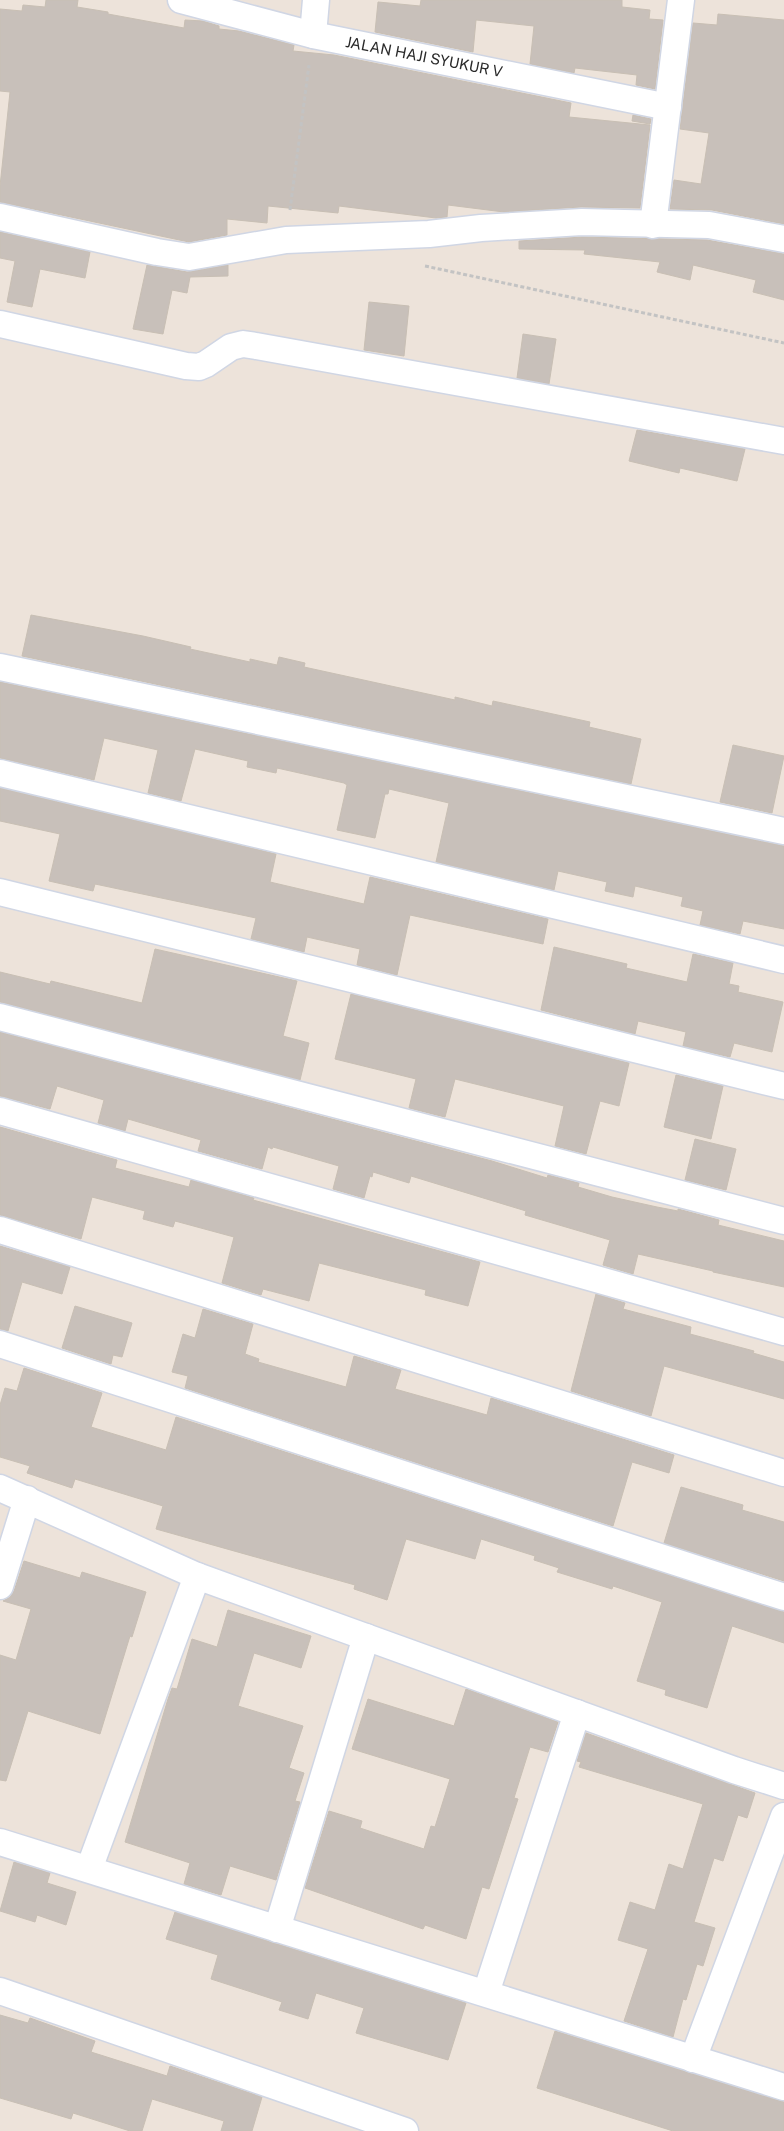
<svg xmlns="http://www.w3.org/2000/svg" width="784" height="2131" viewBox="0 0 784 2131" font-family="'Public Sans',sans-serif">
	<style>
		.building { fill: #c8c0ba; stroke: #c8bfb4 }
		.lines { fill: none; stroke-linecap: round; stroke-linejoin: round }
		.minor-casing { stroke: #d0d6e4; stroke-width: 29 }
		.path { stroke: #c3c3c3; stroke-width: 3; stroke-dasharray: 4 2.5; stroke-linecap: butt }
		.minor { stroke: #fff; stroke-width: 26 }
		.labels { text-anchor: middle; stroke-width: 4.5; stroke-linejoin: round; paint-order: stroke }
		.street-label { font-size: 15px; fill: #2a2a2a; stroke: #fff }
	</style>
	<rect width="100%" height="100%" fill="#ede3da"/>
	<g class="building">
		<path d="M46,0H78L77,7L108,12V14L184,28L185,20L203,21L219,26V29L239,31L294,45L293,51L334,55L571,103L569,117L650,125L640,208L581,207L504,212L448,205L447,217L436,218L339,206L338,213L268,206L267,223L227,219V235L189,242L0,202V186L10,92L0,91V9L22,11L23,5L45,7Z"/>
		<path d="M421,0H622V7L650,10L649,19L663,20L655,89L636,85L637,75L575,68L574,73L530,64L534,26L476,20L473,52L375,32L378,2L420,6Z"/>
		<path d="M718,14L784,20V224L712,210L670,209L674,180L701,184L709,133L680,129L693,23L717,25Z"/>
		<path d="M633,115L651,119L650,124L632,121Z"/>
		<path d="M0,232L90,252L85,278L40,269L32,307L7,302L15,261L0,258Z"/>
		<path d="M582,237L707,240L784,254V300L753,292L756,280L693,265L690,280L657,272L660,262L584,254L585,250L519,249V241Z"/>
		<path d="M147,265L187,272L228,265V276L190,277L187,293L172,290L163,334L133,329Z"/>
		<path d="M369,302L409,306L404,356L364,350Z"/>
		<path d="M523,334L556,339L549,384L517,378Z"/>
		<path d="M637,430L745,449L737,481L680,468L679,473L629,461Z"/>
		<path d="M31,615L143,636L191,647L190,649L250,662V659L277,665L279,657L305,663L304,667L455,700V697L492,706L493,701L590,722L589,727L641,739L631,784L22,656Z"/>
		<path d="M0,682L784,846V929L743,921L740,934L700,925L703,911L681,906L683,897L635,886L633,897L605,891L607,882L558,871L554,890L436,862L449,803L389,789L388,794H385L375,838L337,830L347,785L344,783L277,768L276,773L247,767L248,761L195,749L181,801L148,793L158,750L104,738L94,780L0,758Z"/>
		<path d="M733,745L784,756L772,813L720,802Z"/>
		<path d="M0,788L276,854L270,882L364,904L370,877L548,919L543,944L410,915L397,975L357,965L360,949L307,937L304,952L251,939L256,918L95,884L93,891L49,881L60,834L0,821Z"/>
		<path d="M554,947L627,964L626,968L687,982L693,954L733,963L729,984L739,986L738,992L783,1002L772,1052L734,1043L730,1057L683,1046L686,1032L638,1021L635,1034L541,1010Z"/>
		<path d="M155,949L297,981L283,1036L309,1043L300,1080L0,1002V972L50,984L51,981L142,1003Z"/>
		<path d="M351,994L629,1063L619,1106L600,1101L586,1154L555,1146L564,1106L455,1079L445,1117L409,1108L416,1079L335,1059Z"/>
		<path d="M0,1032L492,1161L547,1178L548,1175L579,1183L578,1187L612,1197L657,1207L678,1211V1209L719,1220L718,1225L784,1241V1287L713,1272V1271L638,1254L633,1274L603,1265L610,1240L525,1215L526,1211L411,1176L409,1183L373,1172L372,1177L370,1176L364,1198L333,1189L339,1166L273,1147L272,1149L268,1147L262,1169L198,1151L201,1140L128,1119L125,1131L98,1123L104,1100L57,1086L50,1109L0,1096Z"/>
		<path d="M676,1075L723,1086L711,1139L664,1127Z"/>
		<path d="M0,1127L117,1160L115,1168L189,1187L191,1180L254,1198L253,1200L480,1262L468,1306L425,1295L426,1290L319,1263L309,1301L263,1289L261,1295L222,1283L234,1237L175,1221L173,1227L143,1219L145,1211L92,1197L81,1239L0,1215Z"/>
		<path d="M695,1139L736,1149L726,1190L685,1180Z"/>
		<path d="M0,1246L70,1267L62,1294L22,1282L8,1331L0,1329Z"/>
		<path d="M596,1294L625,1303L623,1309L691,1327L690,1334L754,1351L753,1353L784,1362V1399L664,1366L651,1416L571,1391Z"/>
		<path d="M75,1306L132,1323L122,1357L113,1355L111,1364L62,1348Z"/>
		<path d="M203,1309L253,1324L245,1354L259,1359L258,1362L346,1387L354,1356L401,1370L395,1389L487,1415L491,1398L674,1455L669,1473L632,1462L613,1526L185,1388L188,1376L172,1372L183,1334L195,1338Z"/>
		<path d="M24,1368L102,1393L91,1427L166,1450L176,1417L784,1612V1643L732,1626L707,1708L665,1695L666,1690L637,1681L662,1602L613,1586L612,1589L557,1572L559,1568L534,1560L535,1556L481,1539L475,1559L406,1539L387,1600L354,1589L355,1585L156,1529L163,1506L75,1479L72,1488L27,1473L30,1466L0,1457V1405L5,1388L17,1391Z"/>
		<path d="M681,1487L743,1505L742,1510L784,1522V1581L664,1543Z"/>
		<path d="M24,1561L80,1578L82,1572L146,1592L132,1637L130,1636L100,1734L28,1711L6,1781L0,1780V1655L16,1660L31,1609L3,1601L10,1597L14,1591Z"/>
		<path d="M228,1610L311,1636L301,1668L254,1653L238,1706L303,1726L289,1768L304,1773L295,1801L300,1802L276,1880L230,1866L221,1895L184,1884L190,1863L125,1842L168,1699L172,1688L177,1689L192,1639L217,1647Z"/>
		<path d="M466,1689L558,1722L548,1752L530,1747L514,1798L518,1799L489,1889L482,1887L466,1939L425,1925L423,1929L305,1888L329,1811L362,1821L360,1828L424,1849L431,1826L435,1827L450,1779L352,1749L368,1699L454,1726Z"/>
		<path d="M586,1733L755,1793L747,1818L738,1815L723,1861L714,1858L694,1922L715,1928L703,1966L697,1964L686,2000L683,1999L673,2037L624,2021L648,1949L618,1940L630,1902L655,1910L669,1864L683,1869L703,1804L579,1767L581,1762L577,1761Z"/>
		<path d="M14,1862L50,1873L47,1883L76,1892L66,1925L37,1915L35,1922L0,1911Z"/>
		<path d="M175,1912L466,2003L448,2060L356,2033L364,2008L316,1993L308,2019L279,2010L282,2002L211,1979L218,1955L166,1939Z"/>
		<path d="M0,2015L28,2023L30,2018L95,2041L91,2052L167,2076L170,2066L262,2097L252,2131H221L224,2121L152,2099L142,2131H130L73,2113L71,2119L0,2098Z"/>
		<path d="M555,2031L784,2102V2131H673L537,2088Z"/>
	</g>
	<g class="lines">
		<defs>
			<g id="minor">
				<path d="M181,0L313,35L668,107"/>
				<path d="M313,35L316,0"/>
				<path d="M0,217L157,252L189,257L286,240L429,234L481,228L582,222L709,225L784,239"/>
				<path d="M653,225L681,0"/>
				<path d="M0,324L186,366L199,367L206,364L231,347L243,344L256,346L784,441"/>
				<path d="M0,667L784,831"/>
				<path d="M0,773L784,960"/>
				<path d="M0,892L784,1086"/>
				<path d="M0,1017L784,1221"/>
				<path d="M0,1111L784,1332"/>
				<path d="M0,1230L784,1473"/>
				<path d="M0,1344L784,1597"/>
				<path d="M0,1488L197,1576L734,1770L784,1786"/>
				<path d="M0,1586L27,1499"/>
				<path d="M0,1842L784,2087"/>
				<path d="M89,1869L197,1576"/>
				<path d="M277,1929L366,1637"/>
				<path d="M0,1991L405,2131"/>
				<path d="M486,1993L577,1713"/>
				<path d="M693,2059L784,1816"/>
			</g>
		</defs>
		<use href="#minor" class="minor-casing"/>
		<g class="path">
			<path d="M290,210L309,65"/>
			<path d="M425,266L784,343"/>
		</g>
		<use href="#minor" class="minor"/>
	</g>
	<g class="labels">
		<g class="street-label">
			<text transform="translate(424 57) rotate(11)" y="5">JALAN HAJI SYUKUR V</text>
		</g>
	</g>
</svg>
